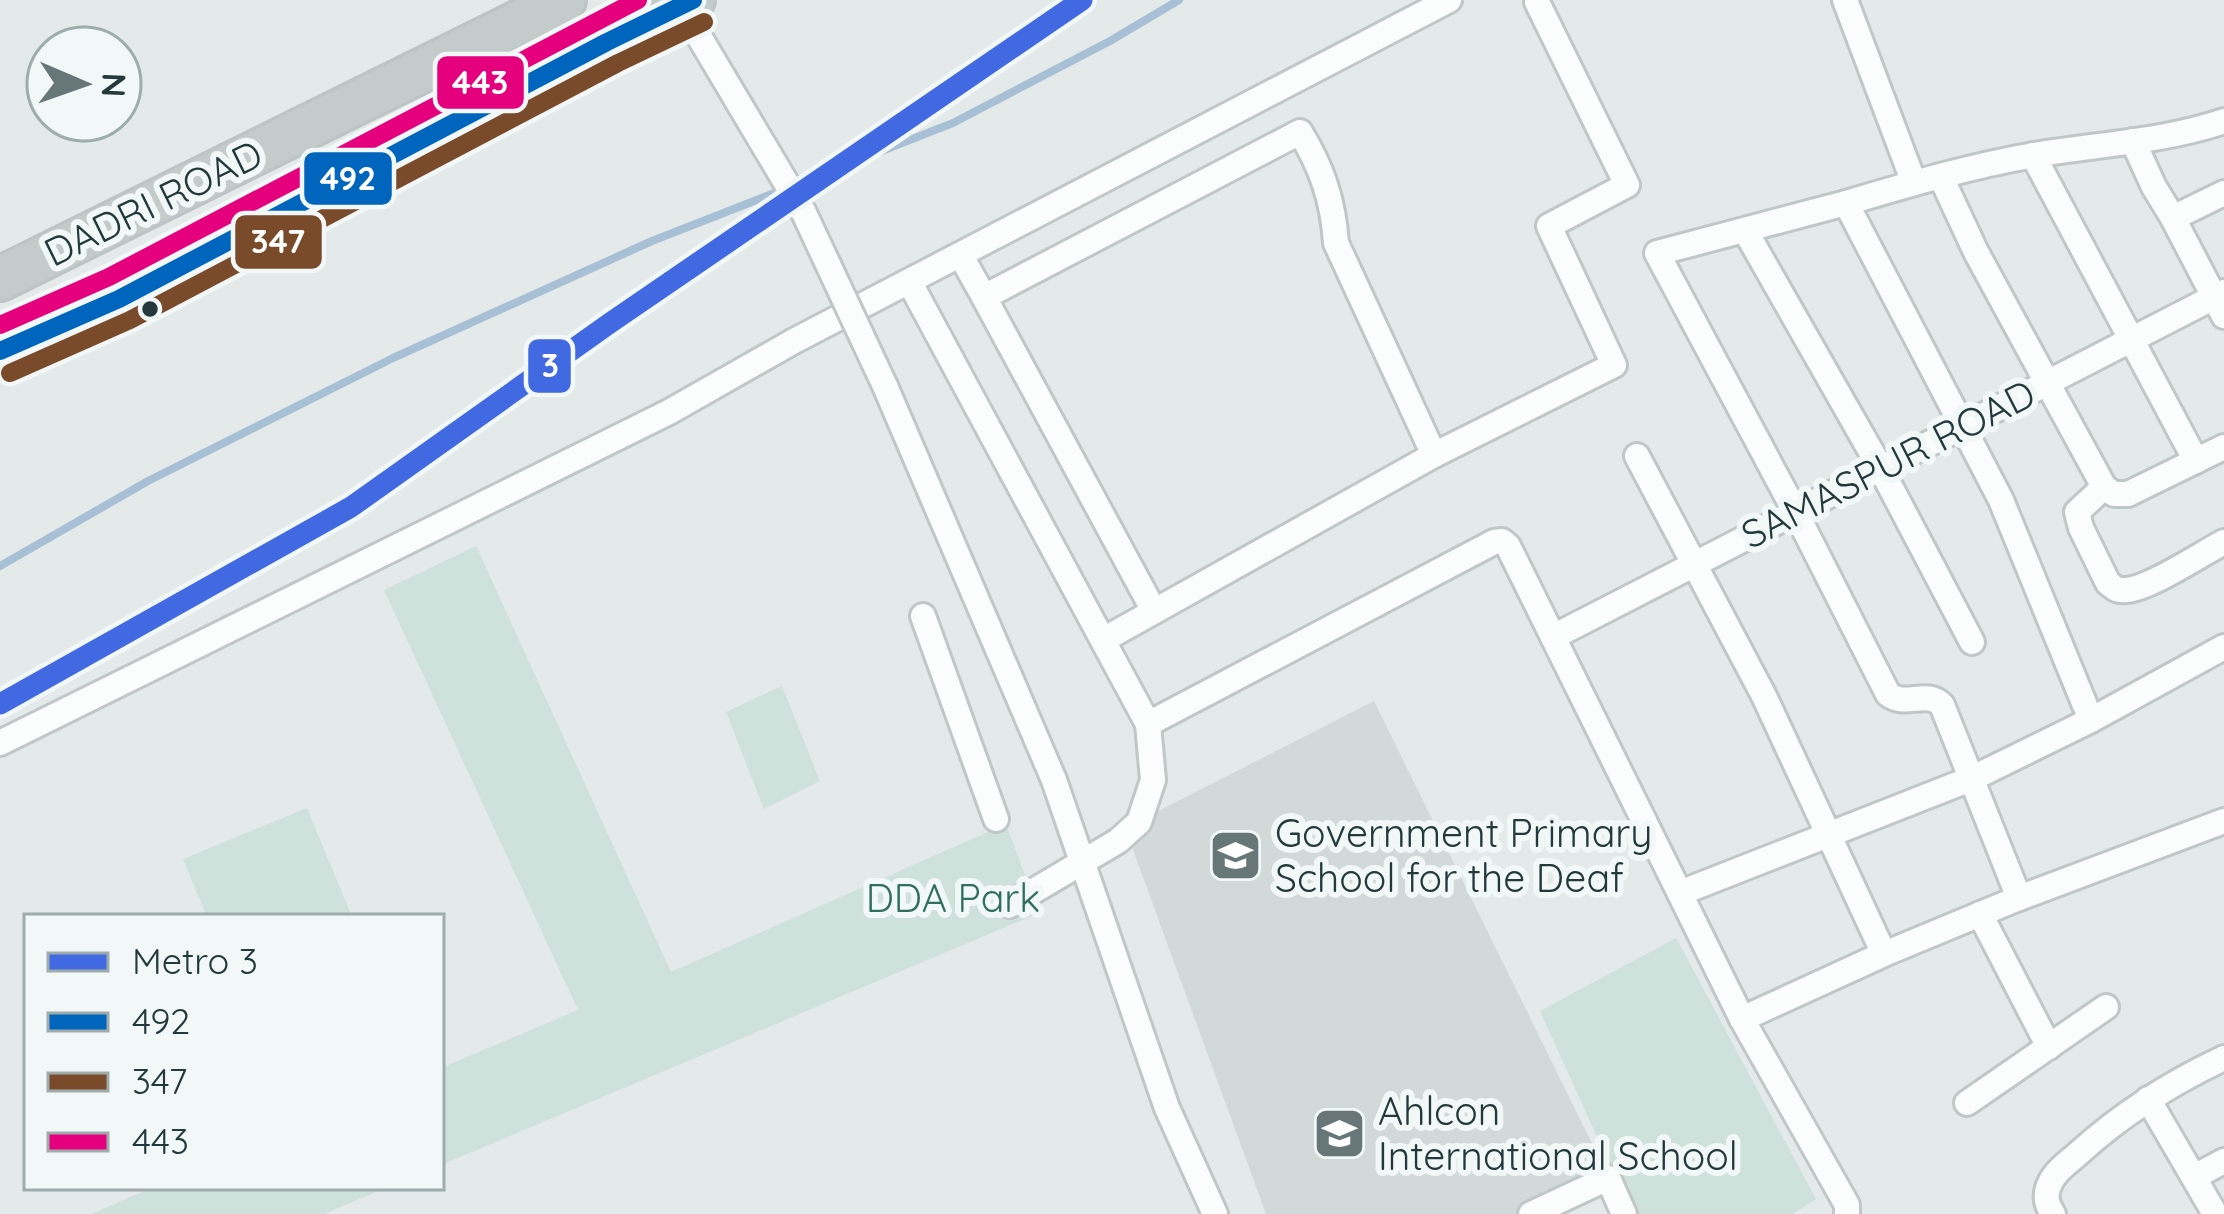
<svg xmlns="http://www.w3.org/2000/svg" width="2224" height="1214" viewBox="0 0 2224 1214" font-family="Quicksand,sans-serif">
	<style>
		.built { fill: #d2dad9 }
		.green { fill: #cee1da }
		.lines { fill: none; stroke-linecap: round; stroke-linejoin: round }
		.stream { stroke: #a7c0d5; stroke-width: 8 }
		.minor-casing { stroke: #c1c6c6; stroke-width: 30 }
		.trunk-casing { stroke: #bdc4c5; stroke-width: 48 }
		.minor { stroke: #fbfcfc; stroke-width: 24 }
		.trunk { stroke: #c4cbcb; stroke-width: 42 }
		.minor-bridge-casing { stroke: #c1c6c6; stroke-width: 30; stroke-linecap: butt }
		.minor-bridge { stroke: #fbfcfc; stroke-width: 24 }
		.bus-1-casing { stroke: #f2f8f7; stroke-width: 27 }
		.bus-2-casing { stroke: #f2f8f7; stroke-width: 27 }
		.bus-3-casing { stroke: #f2f8f7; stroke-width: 27 }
		.bus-1 { stroke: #0065bd; stroke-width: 18 }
		.bus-2 { stroke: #7a4b2a; stroke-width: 18 }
		.bus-3 { stroke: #e5007d; stroke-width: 18 }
		.metro-1-casing { stroke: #f2f8f7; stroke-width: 30 }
		.metro-1 { stroke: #4169e1; stroke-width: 21 }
		.bus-dot { fill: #23393b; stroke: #f2f8f7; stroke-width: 4.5 }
		.labels { text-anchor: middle; stroke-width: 12; stroke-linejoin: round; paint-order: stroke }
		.street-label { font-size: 39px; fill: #23393b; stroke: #f2f8f7 }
		.poi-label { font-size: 39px; fill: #23393b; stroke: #f2f8f7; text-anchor: start }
		.park-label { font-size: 39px; fill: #306f5d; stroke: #f2f8f7 }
		.line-badge { stroke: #f2f8f7; stroke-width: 4.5 }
		.badge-label { font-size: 33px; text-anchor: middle; font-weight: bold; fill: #fff }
	</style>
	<rect width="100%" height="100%" fill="#e4e9e9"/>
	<path class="built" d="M1374,701L1605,1170L1519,1214H1266L1125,828Z"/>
	<g class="green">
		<path d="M476,546L671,972L1006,824L1039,913L441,1165V1068L578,1010L384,590Z"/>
		<path d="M782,686L820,781L764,809L726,712Z"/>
		<path d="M307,808L352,917H207L183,859Z"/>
		<path d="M1676,938L1816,1199L1793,1214H1632L1540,1011Z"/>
		<path d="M154,1187H388L324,1214H91Z"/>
	</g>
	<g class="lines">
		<path class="stream" d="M0,566L148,481L393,358L652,241L953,123L1110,41L1179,0"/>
		<defs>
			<g id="minor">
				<path d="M1845,0L1914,183"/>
				<path d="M681,6L804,213"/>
				<path d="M2224,121C2162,142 2098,144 2034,155C1970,166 1907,185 1846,203L2001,500L2091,720L2224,647"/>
				<path d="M2133,141L2154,187L2173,218L2224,193"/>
				<path d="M2033,155L2196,461"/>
				<path d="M1941,177L1976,252L2104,487L2114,494H2128L2224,447"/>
				<path d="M1846,203L1657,253L1796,513L1888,694C1905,708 1926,689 1942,705L2019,898"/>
				<path d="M2173,218L2224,316"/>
				<path d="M1746,232L1881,469L1972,642"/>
				<path d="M961,256L984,297"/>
				<path d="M910,283L1148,724L1153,780L1139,822L1118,841L1010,905"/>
				<path d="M885,386L1054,780L1167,1108L1215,1214"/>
				<path d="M1637,456L1764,696L1884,954"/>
				<path d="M2104,487L2077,512L2081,528L2108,583C2115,588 2116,591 2126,590C2149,589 2201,554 2224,542"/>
				<path d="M1154,611L984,297L1300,132C1322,168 1333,200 1336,243L1434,455"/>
				<path d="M923,616L996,819"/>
				<path d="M1553,637L2224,292"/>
				<path d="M1103,640L1434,455L1614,365L1549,226L1627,185L1537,2"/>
				<path d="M1148,724L1494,542L1502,541L1508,546L1742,1019L1847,1205V1214"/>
				<path d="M0,743L669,412L794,341L1449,0"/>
				<path d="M1680,893L1973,778L2091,720"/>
				<path d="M1980,914L2049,1047"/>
				<path d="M1742,1019L1884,954L2019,898L2224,821"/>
				<path d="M2148,1099L2215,1214"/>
				<path d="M1967,1103L2106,1007"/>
				<path d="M2194,1177L2224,1161"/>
				<path d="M1531,1214L1608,1178L1624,1214"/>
				<path d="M2053,1214C2047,1205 2045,1198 2048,1188C2053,1172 2068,1163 2080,1152C2123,1113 2171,1083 2224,1058"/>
			</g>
			<g id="trunk">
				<path d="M0,279L564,0"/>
				<path d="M0,351L119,299L607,42L693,0"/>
			</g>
		</defs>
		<use href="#minor" class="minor-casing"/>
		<use href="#trunk" class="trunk-casing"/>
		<use href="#minor" class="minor"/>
		<use href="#trunk" class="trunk"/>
		<defs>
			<path id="minor-bridge" d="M804,213L885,386"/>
		</defs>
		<use href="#minor-bridge" class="minor-bridge-casing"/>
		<use href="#minor-bridge" class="minor-bridge"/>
		<defs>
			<path id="bus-1" d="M0,351L119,299L607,42L693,0"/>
			<path id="bus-2" d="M10,373L130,320L618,63L704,22"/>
			<path id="bus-3" d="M0,325L109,277L638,0"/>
		</defs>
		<use href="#bus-1" class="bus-1-casing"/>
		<use href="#bus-2" class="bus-2-casing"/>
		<use href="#bus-3" class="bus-3-casing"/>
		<use href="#bus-1" class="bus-1"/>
		<use href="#bus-2" class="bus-2"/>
		<use href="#bus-3" class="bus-3"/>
		<defs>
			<path id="metro-1" d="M0,704L351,507L610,323L1082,0"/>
		</defs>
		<use href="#metro-1" class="metro-1-casing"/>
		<use href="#metro-1" class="metro-1"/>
	</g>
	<defs>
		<symbol id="school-square" viewBox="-11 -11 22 22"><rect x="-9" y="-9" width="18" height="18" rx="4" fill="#677778" stroke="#f2f8f7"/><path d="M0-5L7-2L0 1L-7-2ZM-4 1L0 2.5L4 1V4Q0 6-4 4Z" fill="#fff"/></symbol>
	</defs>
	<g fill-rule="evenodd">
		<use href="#school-square" x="1206" y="826" width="59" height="59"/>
		<use href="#school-square" x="1310" y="1104" width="59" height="59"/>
	</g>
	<circle class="bus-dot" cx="150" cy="309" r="10"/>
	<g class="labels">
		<g class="street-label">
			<text transform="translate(153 203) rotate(-26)" y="14">DADRI ROAD</text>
			<text transform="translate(1888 464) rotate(-27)" y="14">SAMASPUR ROAD</text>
		</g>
		<g class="poi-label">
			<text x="1275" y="847">Government Primary<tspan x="1275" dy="45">School for the Deaf</tspan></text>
			<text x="1378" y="1125">Ahlcon<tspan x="1378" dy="45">International School</tspan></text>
		</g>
		<g class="park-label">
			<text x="953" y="912">DDA Park</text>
		</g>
	</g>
	<g class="line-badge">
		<rect x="435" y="54" width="91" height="57" rx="12" fill="#e5007d"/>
		<rect x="302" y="150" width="92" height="57" rx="12" fill="#0065bd"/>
		<rect x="233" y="213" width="91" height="58" rx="12" fill="#7a4b2a"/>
		<rect x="526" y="337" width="47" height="58" rx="12" fill="#4169e1"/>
	</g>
	<g class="badge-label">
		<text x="480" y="94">443</text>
		<text x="348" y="190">492</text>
		<text x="278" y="253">347</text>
		<text x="550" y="377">3</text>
	</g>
	<rect x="24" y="914" width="420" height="276" fill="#f2f8f7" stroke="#9facac" stroke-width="3"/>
	<rect x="48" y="953" width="60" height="18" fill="#4169e1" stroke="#9facac" stroke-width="3"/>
	<text x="132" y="974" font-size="36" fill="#23393b">Metro 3</text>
	<rect x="48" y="1013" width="60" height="18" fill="#0065bd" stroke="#9facac" stroke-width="3"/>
	<text x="132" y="1034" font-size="36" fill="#23393b">492</text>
	<rect x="48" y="1073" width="60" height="18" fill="#7a4b2a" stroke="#9facac" stroke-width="3"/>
	<text x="132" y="1094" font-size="36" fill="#23393b">347</text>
	<rect x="48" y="1133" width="60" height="18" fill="#e5007d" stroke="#9facac" stroke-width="3"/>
	<text x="132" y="1154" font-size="36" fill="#23393b">443</text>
	<g transform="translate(84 84) rotate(92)"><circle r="57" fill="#f2f8f7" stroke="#9facac" stroke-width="3"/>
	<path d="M0-9L21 45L0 30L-21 45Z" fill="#677778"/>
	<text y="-18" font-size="33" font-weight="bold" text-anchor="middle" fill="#23393b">N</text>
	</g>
</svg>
